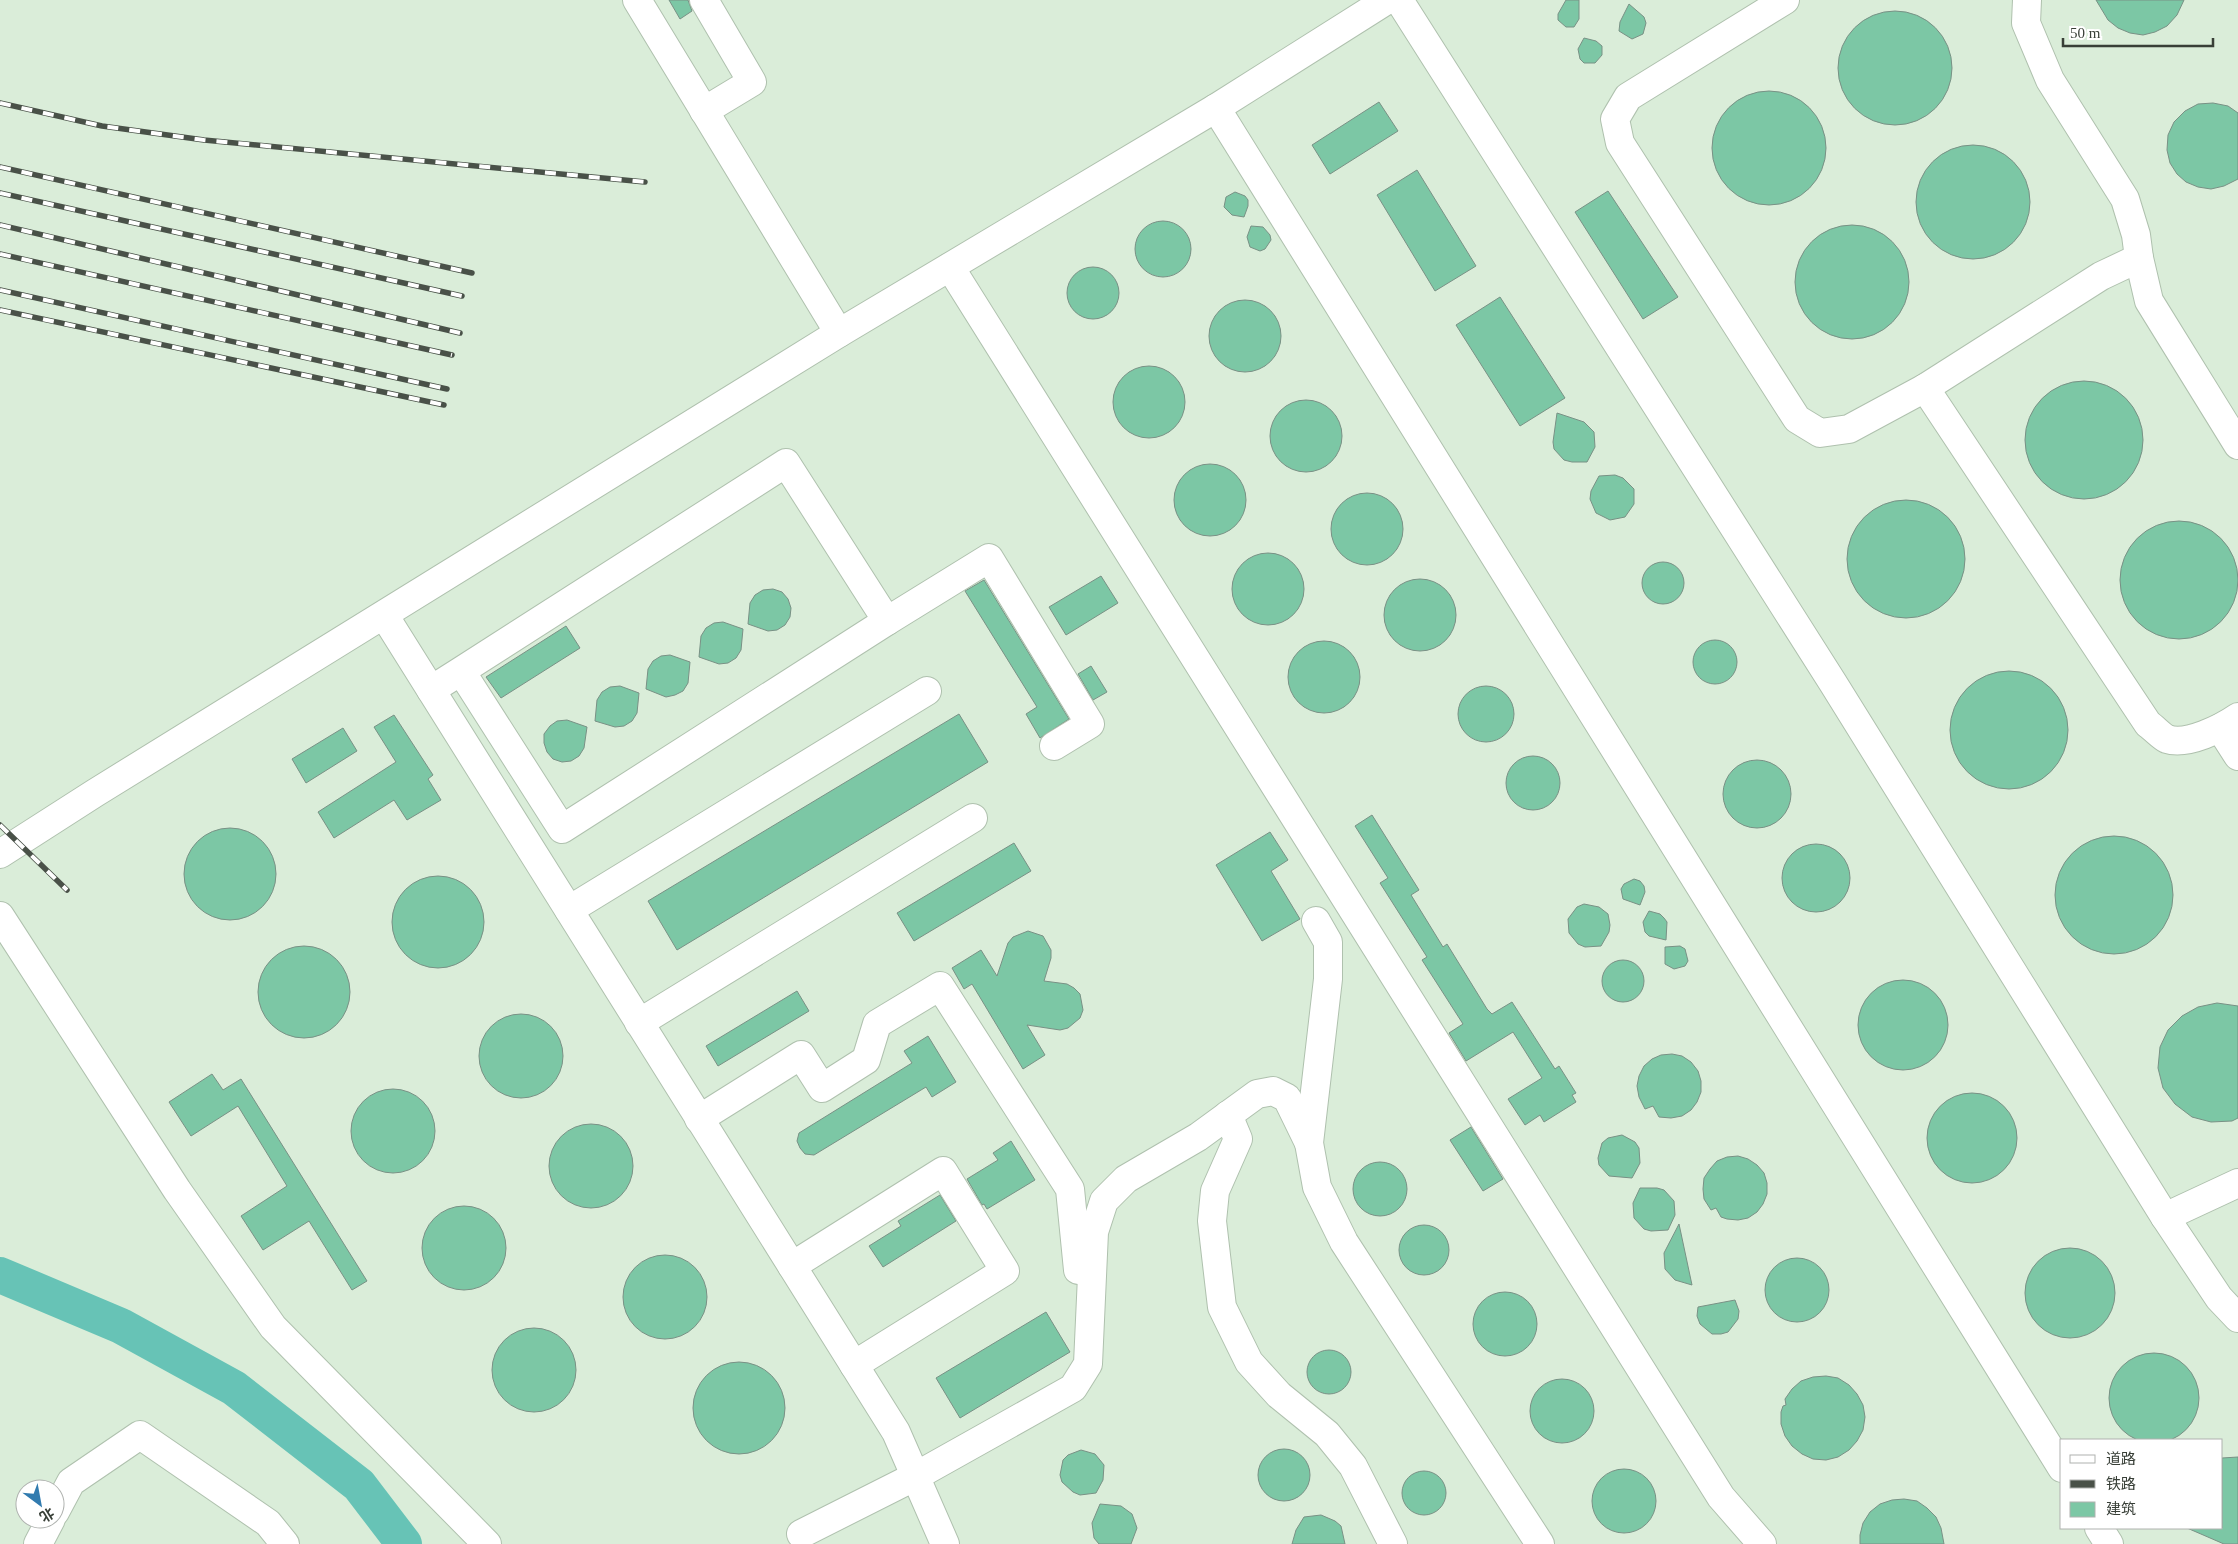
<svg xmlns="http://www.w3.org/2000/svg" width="2238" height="1544" viewBox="0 0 2238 1544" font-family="'Times New Roman','Noto Sans SC',serif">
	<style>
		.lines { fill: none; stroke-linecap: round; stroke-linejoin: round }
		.river { stroke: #67c3b6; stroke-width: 36 }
		.building { fill: #7cc7a5; stroke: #799185 }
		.minor-casing { stroke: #afc1ae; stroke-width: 30 }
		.minor { stroke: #fff; stroke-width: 28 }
		.rail-casing { stroke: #495148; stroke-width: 5.5 }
		.rail { stroke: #fff; stroke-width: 4; stroke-dasharray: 11; stroke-linecap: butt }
	</style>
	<rect width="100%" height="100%" fill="#daedd9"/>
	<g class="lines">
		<path class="river" d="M0,1275L121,1326L234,1388L359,1485L404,1544"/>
	</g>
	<g class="building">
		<path d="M669,0H688L692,11L680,19Z"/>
		<path d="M1566,0H1579V19L1574,27H1566L1558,20V14Z"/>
		<path d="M2096,0H2184L2177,15L2167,26L2155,32L2143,35L2130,33L2118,28L2108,20Z"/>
		<path d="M1629,4L1644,17L1646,23L1643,34L1632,39L1619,31L1620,22Z"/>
		<circle cx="1895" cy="68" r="57"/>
		<path d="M1584,38L1596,41L1602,46V55L1595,63H1584L1580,59L1578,49Z"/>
		<circle cx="1769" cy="148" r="57"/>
		<path d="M1379,102L1398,131L1330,174L1312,145Z"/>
		<path d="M2213,103L2228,106L2238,113V179L2224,186L2211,189L2198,187L2186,182L2177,174L2170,163L2167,150L2168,135L2174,122L2185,111L2198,104Z"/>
		<circle cx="1973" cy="202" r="57"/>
		<path d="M1417,170L1476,266L1435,291L1377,195Z"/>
		<path d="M1608,191L1678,297L1643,319L1575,212Z"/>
		<path d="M1235,192L1245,196L1248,200V206L1244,217L1232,215L1224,207L1226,197Z"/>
		<circle cx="1163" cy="249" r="28"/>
		<circle cx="1852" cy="282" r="57"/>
		<path d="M1251,226L1263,227L1270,235L1271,240L1265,249L1260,251L1250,247L1247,237Z"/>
		<circle cx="1093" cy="293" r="26"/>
		<path d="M1500,297L1565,398L1520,426L1456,325Z"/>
		<circle cx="1245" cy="336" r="36"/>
		<circle cx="1149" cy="402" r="36"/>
		<circle cx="2084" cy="440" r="59"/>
		<circle cx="1306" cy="436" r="36"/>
		<path d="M1557,413L1584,422L1594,432L1595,447L1587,462H1572L1564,460L1554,449L1553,442Z"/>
		<circle cx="1210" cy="500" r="36"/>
		<path d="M1615,475L1623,478L1634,489V504L1625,517L1610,520L1596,513L1590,499L1591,491L1599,476Z"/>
		<circle cx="1367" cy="529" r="36"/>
		<circle cx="1906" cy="559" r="59"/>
		<circle cx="2179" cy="580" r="59"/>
		<circle cx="1268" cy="589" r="36"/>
		<circle cx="1663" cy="583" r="21"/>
		<path d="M1101,576L1118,603L1066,635L1049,607Z"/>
		<circle cx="1420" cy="615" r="36"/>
		<path d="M984,580L1069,719L1040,738L1026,714L1037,707L965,591Z"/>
		<path d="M773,589L782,592L788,599L791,608L790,617L785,625L777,630L768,631L748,624L750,603L755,595L763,590Z"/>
		<path d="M723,622L743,629L741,650L736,658L728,663L719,664L699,657L701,636L706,628L714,623Z"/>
		<path d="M566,626L580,648L501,698L486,677Z"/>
		<circle cx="1715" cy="662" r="22"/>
		<circle cx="1324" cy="677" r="36"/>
		<path d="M670,655L690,662L688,683L683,691L675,695L666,697L646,689L648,669L653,661L661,656Z"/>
		<path d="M1091,666L1107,692L1093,700L1078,674Z"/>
		<circle cx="2009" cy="730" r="59"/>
		<path d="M620,686L639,693L637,713L632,721L624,726L615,727L595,721L597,700L602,692L610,687Z"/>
		<circle cx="1486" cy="714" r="28"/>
		<path d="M959,714L988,762L677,950L648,901Z"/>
		<path d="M394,715L433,775L428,779L441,800L407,820L394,800L334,838L318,812L396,762L374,727Z"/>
		<path d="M567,720L587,727L584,748L579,756L571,761L562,762L553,759L547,752L544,743V734L550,726L557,721Z"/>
		<path d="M343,728L357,751L306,783L292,759Z"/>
		<circle cx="1533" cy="783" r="27"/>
		<circle cx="1757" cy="794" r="34"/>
		<path d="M1372,815L1419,890L1411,895L1443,947L1447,944L1487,1009L1492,1014L1512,1002L1555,1069L1559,1066L1576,1093L1572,1095L1576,1102L1544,1122L1540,1115L1525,1125L1508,1099L1542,1078L1513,1032L1466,1061L1449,1033L1463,1024L1422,960L1427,957L1380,883L1388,878L1355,826Z"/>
		<circle cx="230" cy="874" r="46"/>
		<path d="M1270,832L1288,860L1271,871L1300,919L1262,941L1216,865Z"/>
		<circle cx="2114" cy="895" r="59"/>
		<path d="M1014,843L1031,871L914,941L897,913Z"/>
		<circle cx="1816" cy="878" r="34"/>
		<circle cx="438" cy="922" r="46"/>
		<path d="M1634,879L1640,881L1644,886L1645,892L1640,905L1623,899L1621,889L1624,884Z"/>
		<path d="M1584,904L1599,907L1608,914L1610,925L1609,932L1601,946L1585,947L1578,944L1569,933L1568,919L1577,907Z"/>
		<path d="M1649,911L1660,914L1664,918L1667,922L1666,940L1649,936L1645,932L1643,922Z"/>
		<path d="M1028,931L1043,936L1051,950V958L1044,981L1067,984L1074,988L1080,994L1083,1010L1080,1018L1068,1028L1060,1030L1027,1025L1045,1055L1023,1069L972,984L964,989L952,968L981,950L997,976L1008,943L1013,937Z"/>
		<circle cx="304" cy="992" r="46"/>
		<path d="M1680,946L1685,949L1688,961L1685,966L1674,969L1665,964V947Z"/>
		<circle cx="1623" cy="981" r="21"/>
		<circle cx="1903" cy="1025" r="45"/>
		<path d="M797,991L809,1011L718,1066L706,1046Z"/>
		<path d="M2217,1003L2238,1006V1118L2232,1121L2211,1122L2192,1117L2175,1104L2163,1088L2158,1068L2160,1047L2168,1030L2182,1016L2198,1007Z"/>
		<circle cx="521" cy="1056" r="42"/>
		<path d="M928,1036L956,1082L932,1097L926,1087L814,1155L805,1154L800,1148L797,1141L799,1133L912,1063L904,1051Z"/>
		<path d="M1672,1054L1682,1056L1691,1062L1698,1071L1701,1081V1092L1697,1102L1691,1110L1682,1116L1671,1118L1659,1117L1653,1106L1645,1109L1639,1097L1637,1086L1639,1076L1644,1066L1652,1059L1661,1055Z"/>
		<path d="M212,1074L223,1090L241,1079L367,1281L352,1290L309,1221L263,1250L241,1216L287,1186L238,1106L191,1136L169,1102Z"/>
		<circle cx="393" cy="1131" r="42"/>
		<circle cx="1972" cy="1138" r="45"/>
		<circle cx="591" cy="1166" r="42"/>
		<path d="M1471,1127L1503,1179L1483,1191L1450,1140Z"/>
		<path d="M1622,1135L1635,1142L1639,1148L1640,1163L1632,1178L1609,1176L1599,1165L1598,1158L1602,1143L1608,1138Z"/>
		<path d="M1011,1141L1035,1180L987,1209L984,1204L982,1205L967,1179L998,1160L993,1153Z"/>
		<path d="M1738,1156L1748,1159L1757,1165L1764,1173L1767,1183V1194L1763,1204L1757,1212L1748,1218L1738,1220L1727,1219L1721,1217L1716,1208L1711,1210L1704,1199L1703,1189L1704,1178L1710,1169L1717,1161L1727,1157Z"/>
		<circle cx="1380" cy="1189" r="27"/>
		<path d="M1640,1188H1657L1664,1190L1674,1201L1675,1215L1668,1230L1651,1231L1644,1229L1634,1218L1633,1203Z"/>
		<path d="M940,1195L956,1221L883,1267L869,1246L901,1226L898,1221Z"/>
		<circle cx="464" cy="1248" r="42"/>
		<path d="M1679,1224L1692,1285L1675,1280L1665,1269L1664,1253Z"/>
		<circle cx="1424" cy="1250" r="25"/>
		<circle cx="2070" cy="1293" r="45"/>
		<circle cx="665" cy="1297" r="42"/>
		<circle cx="1797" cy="1290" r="32"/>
		<circle cx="1505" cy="1324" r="32"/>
		<path d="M1735,1300L1739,1311L1738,1319L1728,1332L1721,1334H1712L1700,1324L1697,1316L1698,1307Z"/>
		<path d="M1046,1312L1070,1352L960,1418L936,1378Z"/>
		<circle cx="534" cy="1370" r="42"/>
		<circle cx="1329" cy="1372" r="22"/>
		<circle cx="2154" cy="1398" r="45"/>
		<circle cx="739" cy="1408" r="46"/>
		<path d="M1826,1376L1838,1378L1849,1385L1857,1394L1863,1405L1865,1417L1863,1430L1857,1441L1849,1450L1838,1457L1826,1460L1813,1459L1802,1454L1792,1446L1785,1436L1781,1424V1412L1783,1406L1786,1405L1785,1399L1792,1389L1801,1381L1813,1377Z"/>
		<circle cx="1562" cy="1411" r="32"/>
		<circle cx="1284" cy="1475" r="26"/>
		<path d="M1081,1450L1095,1454L1104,1465L1103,1480L1096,1493L1080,1495L1073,1492L1062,1482L1060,1475L1063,1460L1068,1455Z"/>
		<path d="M2238,1457V1544H2224L2187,1528H2222V1458Z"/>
		<circle cx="1624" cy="1501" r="32"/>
		<circle cx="1424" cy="1493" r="22"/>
		<path d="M1904,1499L1917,1501L1927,1508L1936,1517L1941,1528L1944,1544H1860V1535L1863,1523L1870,1512L1880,1504L1892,1500Z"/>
		<path d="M1100,1504L1121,1506L1132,1514L1137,1528L1131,1544H1099L1094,1538L1092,1523Z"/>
		<path d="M1321,1515L1335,1521L1341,1526L1345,1544H1292L1296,1530L1304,1517Z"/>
	</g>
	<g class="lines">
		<defs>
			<g id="minor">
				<path d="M637,0L839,333"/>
				<path d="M704,0L752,82L704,111"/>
				<path d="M1399,0L1833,683L2165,1217L2219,1298L2238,1318"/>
				<path d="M1785,0L1628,97L1615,119L1620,143L1797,419L1820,433L1849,429L1925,388L2101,276L2139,258"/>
				<path d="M2027,0L2026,23L2050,80L2125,199L2136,235L2139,258L2149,301L2238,445"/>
				<path d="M1216,108L2062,1468"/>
				<path d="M950,267L1721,1497L1762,1544"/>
				<path d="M1925,388L2148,724C2154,728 2161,736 2167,739C2187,746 2222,728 2238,717"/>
				<path d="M887,621L989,558L1090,724L1054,746"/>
				<path d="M431,690L461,671L786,463L887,621L562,829L461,671"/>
				<path d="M2220,728L2238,756"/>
				<path d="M0,854L95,793L839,333L1216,108L1387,0"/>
				<path d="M569,910L384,615L896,1432L945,1544"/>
				<path d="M569,910L927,691"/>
				<path d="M0,916L177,1190L273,1327L487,1544"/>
				<path d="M1316,921L1328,942V979L1309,1143L1317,1187L1344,1242L1540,1544"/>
				<path d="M639,1023L973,818"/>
				<path d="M1228,1115L1238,1139L1215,1191L1212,1221L1222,1307L1249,1362L1279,1395L1327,1434L1353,1466L1393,1544"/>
				<path d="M699,1119L801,1055L822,1088L866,1060L877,1024L940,986L1070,1189L1078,1270"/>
				<path d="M2165,1217L2238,1183"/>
				<path d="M792,1266L943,1171L1005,1271L854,1365"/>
				<path d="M55,1512L71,1482L140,1435L268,1523L285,1544"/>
				<path d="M2099,1528L2109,1544"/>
				<path d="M801,1534L916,1476L1073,1388L1088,1364L1094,1232L1104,1201L1126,1179L1198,1137L1257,1094L1273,1091L1287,1098L1309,1143"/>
				<path d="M38,1544L51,1519"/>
			</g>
		</defs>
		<use href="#minor" class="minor-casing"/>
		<use href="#minor" class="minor"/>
		<defs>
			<g id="rail">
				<path d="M0,103L102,126L204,140L645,182"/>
				<path d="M0,167L472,273"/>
				<path d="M0,193L462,296"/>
				<path d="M0,225L460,333"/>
				<path d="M0,254L452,355"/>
				<path d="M0,290L447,389"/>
				<path d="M0,310L444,405"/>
				<path d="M0,825L67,890"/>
			</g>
		</defs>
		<use href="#rail" class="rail-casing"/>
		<use href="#rail" class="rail"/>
	</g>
	<rect x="2060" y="1439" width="162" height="90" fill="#ffffff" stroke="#afb2af"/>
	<rect x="2070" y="1455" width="25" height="8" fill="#ffffff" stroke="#afb2af"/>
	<text x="2106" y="1464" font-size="15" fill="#383f37">道路</text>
	<rect x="2070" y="1480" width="25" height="8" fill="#495148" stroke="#afb2af"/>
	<text x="2106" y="1489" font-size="15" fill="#383f37">铁路</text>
	<rect x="2070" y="1502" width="25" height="15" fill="#7cc7a5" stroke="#afb2af"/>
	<text x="2106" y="1514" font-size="15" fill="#383f37">建筑</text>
	<g transform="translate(40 1504) rotate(148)"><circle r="24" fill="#ffffff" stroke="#afb2af"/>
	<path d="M0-4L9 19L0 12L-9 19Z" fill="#317baf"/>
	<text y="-8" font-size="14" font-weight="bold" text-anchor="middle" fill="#383f37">北</text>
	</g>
	<path d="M2063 38v8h150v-8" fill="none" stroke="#383f37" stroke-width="2.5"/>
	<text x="2070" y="38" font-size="15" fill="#383f37" stroke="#ffffff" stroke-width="4" paint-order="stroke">50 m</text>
</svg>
